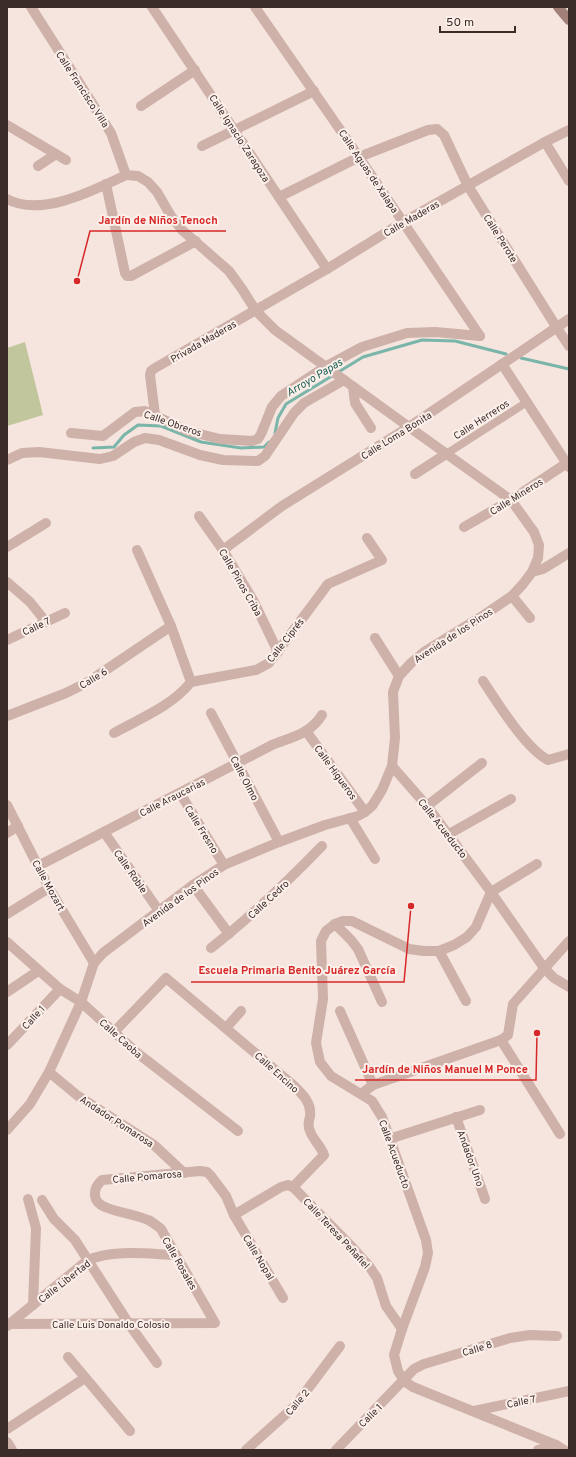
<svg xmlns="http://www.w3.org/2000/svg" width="576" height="1457" viewBox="0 0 576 1457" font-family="Overpass,sans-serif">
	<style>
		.green { fill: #c1c69c }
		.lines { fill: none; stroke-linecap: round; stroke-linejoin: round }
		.stream { stroke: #7ab5aa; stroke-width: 3 }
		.pedestrian { stroke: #ceb1a9; stroke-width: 8 }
		.minor { stroke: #ceb1a9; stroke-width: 10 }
		.tertiary { stroke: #ceb1a9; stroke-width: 10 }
		.secondary { stroke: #a27f79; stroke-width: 10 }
		.labels { text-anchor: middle; stroke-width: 4; stroke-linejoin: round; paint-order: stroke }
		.street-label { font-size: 10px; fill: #3b2b29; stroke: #fcf0eb }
		.water-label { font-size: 11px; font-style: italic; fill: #1a6055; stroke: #fcf0eb }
		.leader { fill: none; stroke: #d62828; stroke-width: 1.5 }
		.callout-dot { fill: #d62828; stroke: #fcf0eb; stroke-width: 1.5 }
		.callout-label { font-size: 11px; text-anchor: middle; font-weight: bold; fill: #d62828; stroke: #fcf0eb; stroke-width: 4; stroke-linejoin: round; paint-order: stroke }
	</style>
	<rect width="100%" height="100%" fill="#f5e5de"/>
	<path class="green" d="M25,342L43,415L7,426V348Z"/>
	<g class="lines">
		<g class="stream">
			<path d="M521,358L569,369"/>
			<path d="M275,433L278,418L286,404L363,357L422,340L455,341L506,354"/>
			<path d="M93,448L114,447L124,435L138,425L161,426L201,442L241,448L264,447L269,442"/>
		</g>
		<path class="pedestrian" d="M446,454L527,402"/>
		<g class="minor">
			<path d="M31,7L111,133L126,175"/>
			<path d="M152,7L327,269"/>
			<path d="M255,7L359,157L480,336"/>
			<path d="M141,106L195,70"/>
			<path d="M7,125L66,160"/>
			<path d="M545,142L569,181"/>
			<path d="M202,146L314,91"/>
			<path d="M38,166L56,154"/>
			<path d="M126,175L138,176L148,182L157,192L171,216L182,230L229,271L242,289L256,311L275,330L409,427L282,506L223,550"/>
			<path d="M106,184L125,273L127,276H131L196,241"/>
			<path d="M279,197L359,157L428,130L437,129L444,135L468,186L557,328L569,346"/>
			<path d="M7,199C41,218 94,190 126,175"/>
			<path d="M502,364L569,467"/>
			<path d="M353,387L355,403L371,428"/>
			<path d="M155,415L150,375L151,371L155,368L327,269L403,222L545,142L569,130"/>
			<path d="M71,433L103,436L135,412L145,411L188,431L220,439L252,441L258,439L261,434L272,407L281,396L325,367L362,347L407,333L435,332L480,336"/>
			<path d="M7,460L22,453L39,452L100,459L113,456L134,442L145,438L159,440L200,455L223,460L258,461L265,456L294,413L304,403L344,380"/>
			<path d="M415,474L446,454"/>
			<path d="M199,516L223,550L253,600L278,652"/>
			<path d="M464,527L511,500L567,463"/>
			<path d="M7,547L46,523"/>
			<path d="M137,550L171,626L191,682"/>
			<path d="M532,572L543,569L569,553"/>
			<path d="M7,582L30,602L46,622"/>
			<path d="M512,596L530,618"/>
			<path d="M375,638L399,676"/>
			<path d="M7,640L65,613"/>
			<path d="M483,681C498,703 525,748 548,760L569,754"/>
			<path d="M211,713L279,842"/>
			<path d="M7,716L66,693L88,682L171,626"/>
			<path d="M306,731L365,812"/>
			<path d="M114,733C141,718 172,706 191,682L256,670L269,663L328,584L382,560L367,538"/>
			<path d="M180,793L224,865"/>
			<path d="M7,805L49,888L94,963"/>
			<path d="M427,806L482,763"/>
			<path d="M350,818L375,859"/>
			<path d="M104,832L159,911"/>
			<path d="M7,833L18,826"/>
			<path d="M449,834L511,799"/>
			<path d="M537,864L491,892L544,968L554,978L569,987"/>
			<path d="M38,866L272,745C292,737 310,734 322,715"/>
			<path d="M193,885L229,934"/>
			<path d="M7,914L49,888"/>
			<path d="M335,924L351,940L358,949L382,1002"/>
			<path d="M7,942L60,989L81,1002L136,1052L238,1131"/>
			<path d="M211,948C251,917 287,882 322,846"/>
			<path d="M439,951L466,1001"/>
			<path d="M7,992L38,971"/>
			<path d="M340,1011L373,1085"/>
			<path d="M226,1028L241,1011"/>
			<path d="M114,1032L166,978L292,1084C301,1093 312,1102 310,1116C309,1122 307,1125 310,1131C313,1140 321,1146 324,1155L293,1187"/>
			<path d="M501,1040L560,1134"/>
			<path d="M7,1045L60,989"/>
			<path d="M49,1072L78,1096L154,1145L184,1173"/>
			<path d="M361,1094L373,1085L501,1040L508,1035L513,1004L569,941"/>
			<path d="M456,1117L485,1199"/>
			<path d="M7,1130L30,1104L49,1072L81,1002L94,963L103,953L193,885L224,865L279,842L325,825L358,816L365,812L372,806L382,790L392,766"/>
			<path d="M389,1139L480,1110"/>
			<path d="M28,1199L36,1228L33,1305"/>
			<path d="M42,1200L54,1219L75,1240L129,1324L157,1363"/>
			<path d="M234,1215L281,1187L288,1185L293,1187L352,1247L369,1266L377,1278L386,1306L402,1329"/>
			<path d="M7,1324L215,1323L161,1229C157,1226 153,1222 148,1220C134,1214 119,1213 105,1207C92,1202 92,1189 102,1180L200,1171L207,1172L211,1176L226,1196L234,1215L283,1298"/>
			<path d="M7,1326L88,1260C114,1249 148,1254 176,1255"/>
			<path d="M68,1357L130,1431"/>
			<path d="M474,1411L569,1391"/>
			<path d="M7,1429L85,1378"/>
			<path d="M7,1442L12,1450"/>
			<path d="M246,1450L295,1406L340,1346"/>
			<path d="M336,1450L414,1369L424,1364L510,1338L530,1335L557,1336"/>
			<path d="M538,1450L556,1445"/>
		</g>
		<path class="tertiary" d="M564,1450L556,1445L413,1387L404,1381L398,1371L394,1355L402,1329L425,1267L428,1253L426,1240L382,1117L372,1101L331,1076L320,1062L316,1043L323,999L321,941L326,931L335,924L343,921H352L409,949L424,951H439L454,945L467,937L476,927L491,892L427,806L392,766L395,738L393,692L399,676L411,663L424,652L484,615L512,596L523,584L532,572L538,558L539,545L534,532L511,500L409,427L569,319"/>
		<path class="secondary" d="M558,7L569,20"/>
	</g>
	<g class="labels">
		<g class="street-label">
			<text transform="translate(83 89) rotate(57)" y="4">Calle Francisco Villa</text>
			<text transform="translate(240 138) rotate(57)" y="4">Calle Ignacio Zaragoza</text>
			<text transform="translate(369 171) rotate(56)" y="4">Calle Aguas de Xalapa</text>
			<text transform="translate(411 218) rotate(-30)" y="4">Calle Maderas</text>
			<text transform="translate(501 238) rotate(58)" y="4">Calle Perote</text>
			<text transform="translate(203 341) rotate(-30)" y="4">Privada Maderas</text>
			<text transform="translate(481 419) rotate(-33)" y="4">Calle Herreros</text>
			<text transform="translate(173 423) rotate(19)" y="4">Calle Obreros</text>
			<text transform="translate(396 435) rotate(-32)" y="4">Calle Loma Bonita</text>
			<text transform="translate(516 496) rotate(-32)" y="4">Calle Mineros</text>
			<text transform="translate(241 582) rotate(60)" y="4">Calle Pinos Criba</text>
			<text transform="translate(36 626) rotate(-25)" y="4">Calle 7</text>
			<text transform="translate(453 635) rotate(-33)" y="4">Avenida de los Pinos</text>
			<text transform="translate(285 640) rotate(-52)" y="4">Calle Ciprés</text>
			<text transform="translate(93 678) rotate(-31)" y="4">Calle 6</text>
			<text transform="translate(336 772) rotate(54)" y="4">Calle Higueros</text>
			<text transform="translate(245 778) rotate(62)" y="4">Calle Olmo</text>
			<text transform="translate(172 797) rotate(-27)" y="4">Calle Araucarias</text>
			<text transform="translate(443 828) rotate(52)" y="4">Calle Acueducto</text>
			<text transform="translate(202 829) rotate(58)" y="4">Calle Fresno</text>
			<text transform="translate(131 871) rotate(55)" y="4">Calle Roble</text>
			<text transform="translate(49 885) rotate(61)" y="4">Calle Mozart</text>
			<text transform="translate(180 897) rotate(-36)" y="4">Avenida de los Pinos</text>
			<text transform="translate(268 899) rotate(-43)" y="4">Calle Cedro</text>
			<text transform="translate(33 1017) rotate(-47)" y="4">Calle 1</text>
			<text transform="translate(121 1038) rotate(42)" y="4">Calle Caoba</text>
			<text transform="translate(277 1072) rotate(42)" y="4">Calle Encino</text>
			<text transform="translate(117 1121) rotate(33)" y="4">Andador Pomarosa</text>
			<text transform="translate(395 1154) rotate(70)" y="4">Calle Acueducto</text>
			<text transform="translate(471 1158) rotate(70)" y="4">Andador Uno</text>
			<text transform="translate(147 1176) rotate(-5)" y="4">Calle Pomarosa</text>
			<text transform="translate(337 1233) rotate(47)" y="4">Calle Teresa Peñafiel</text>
			<text transform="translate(259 1257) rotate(59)" y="4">Calle Nopal</text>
			<text transform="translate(180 1263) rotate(60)" y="4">Calle Rosales</text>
			<text transform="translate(64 1281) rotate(-38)" y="4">Calle Libertad</text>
			<text x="111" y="1328">Calle Luis Donaldo Colosio</text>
			<text transform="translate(477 1348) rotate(-17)" y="4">Calle 8</text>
			<text transform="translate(521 1401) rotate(-12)" y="4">Calle 7</text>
			<text transform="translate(297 1402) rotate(-49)" y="4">Calle 2</text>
			<text transform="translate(370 1415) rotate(-45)" y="4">Calle 1</text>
		</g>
		<g class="water-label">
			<text transform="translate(314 377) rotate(-31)" y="4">Arroyo Papas</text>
		</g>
	</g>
	<path class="leader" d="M77 281L90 231H226M411 906L404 982H191M537 1033L536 1080H355"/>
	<g class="callout-dot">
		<circle cx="77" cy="281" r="4"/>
		<circle cx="411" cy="906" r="4"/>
		<circle cx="537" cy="1033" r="4"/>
	</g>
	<g class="callout-label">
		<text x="158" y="224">Jardín de Niños Tenoch</text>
		<text x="297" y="974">Escuela Primaria Benito Juárez García</text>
		<text x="445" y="1073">Jardín de Niños Manuel M Ponce</text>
	</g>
	<rect width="576" height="1457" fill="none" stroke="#3b2b29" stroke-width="16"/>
	<path d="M440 26v6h75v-6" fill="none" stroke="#3b2b29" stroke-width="2"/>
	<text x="446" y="26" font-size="12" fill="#3b2b29" stroke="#fcf0eb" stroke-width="3" paint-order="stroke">50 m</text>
</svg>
